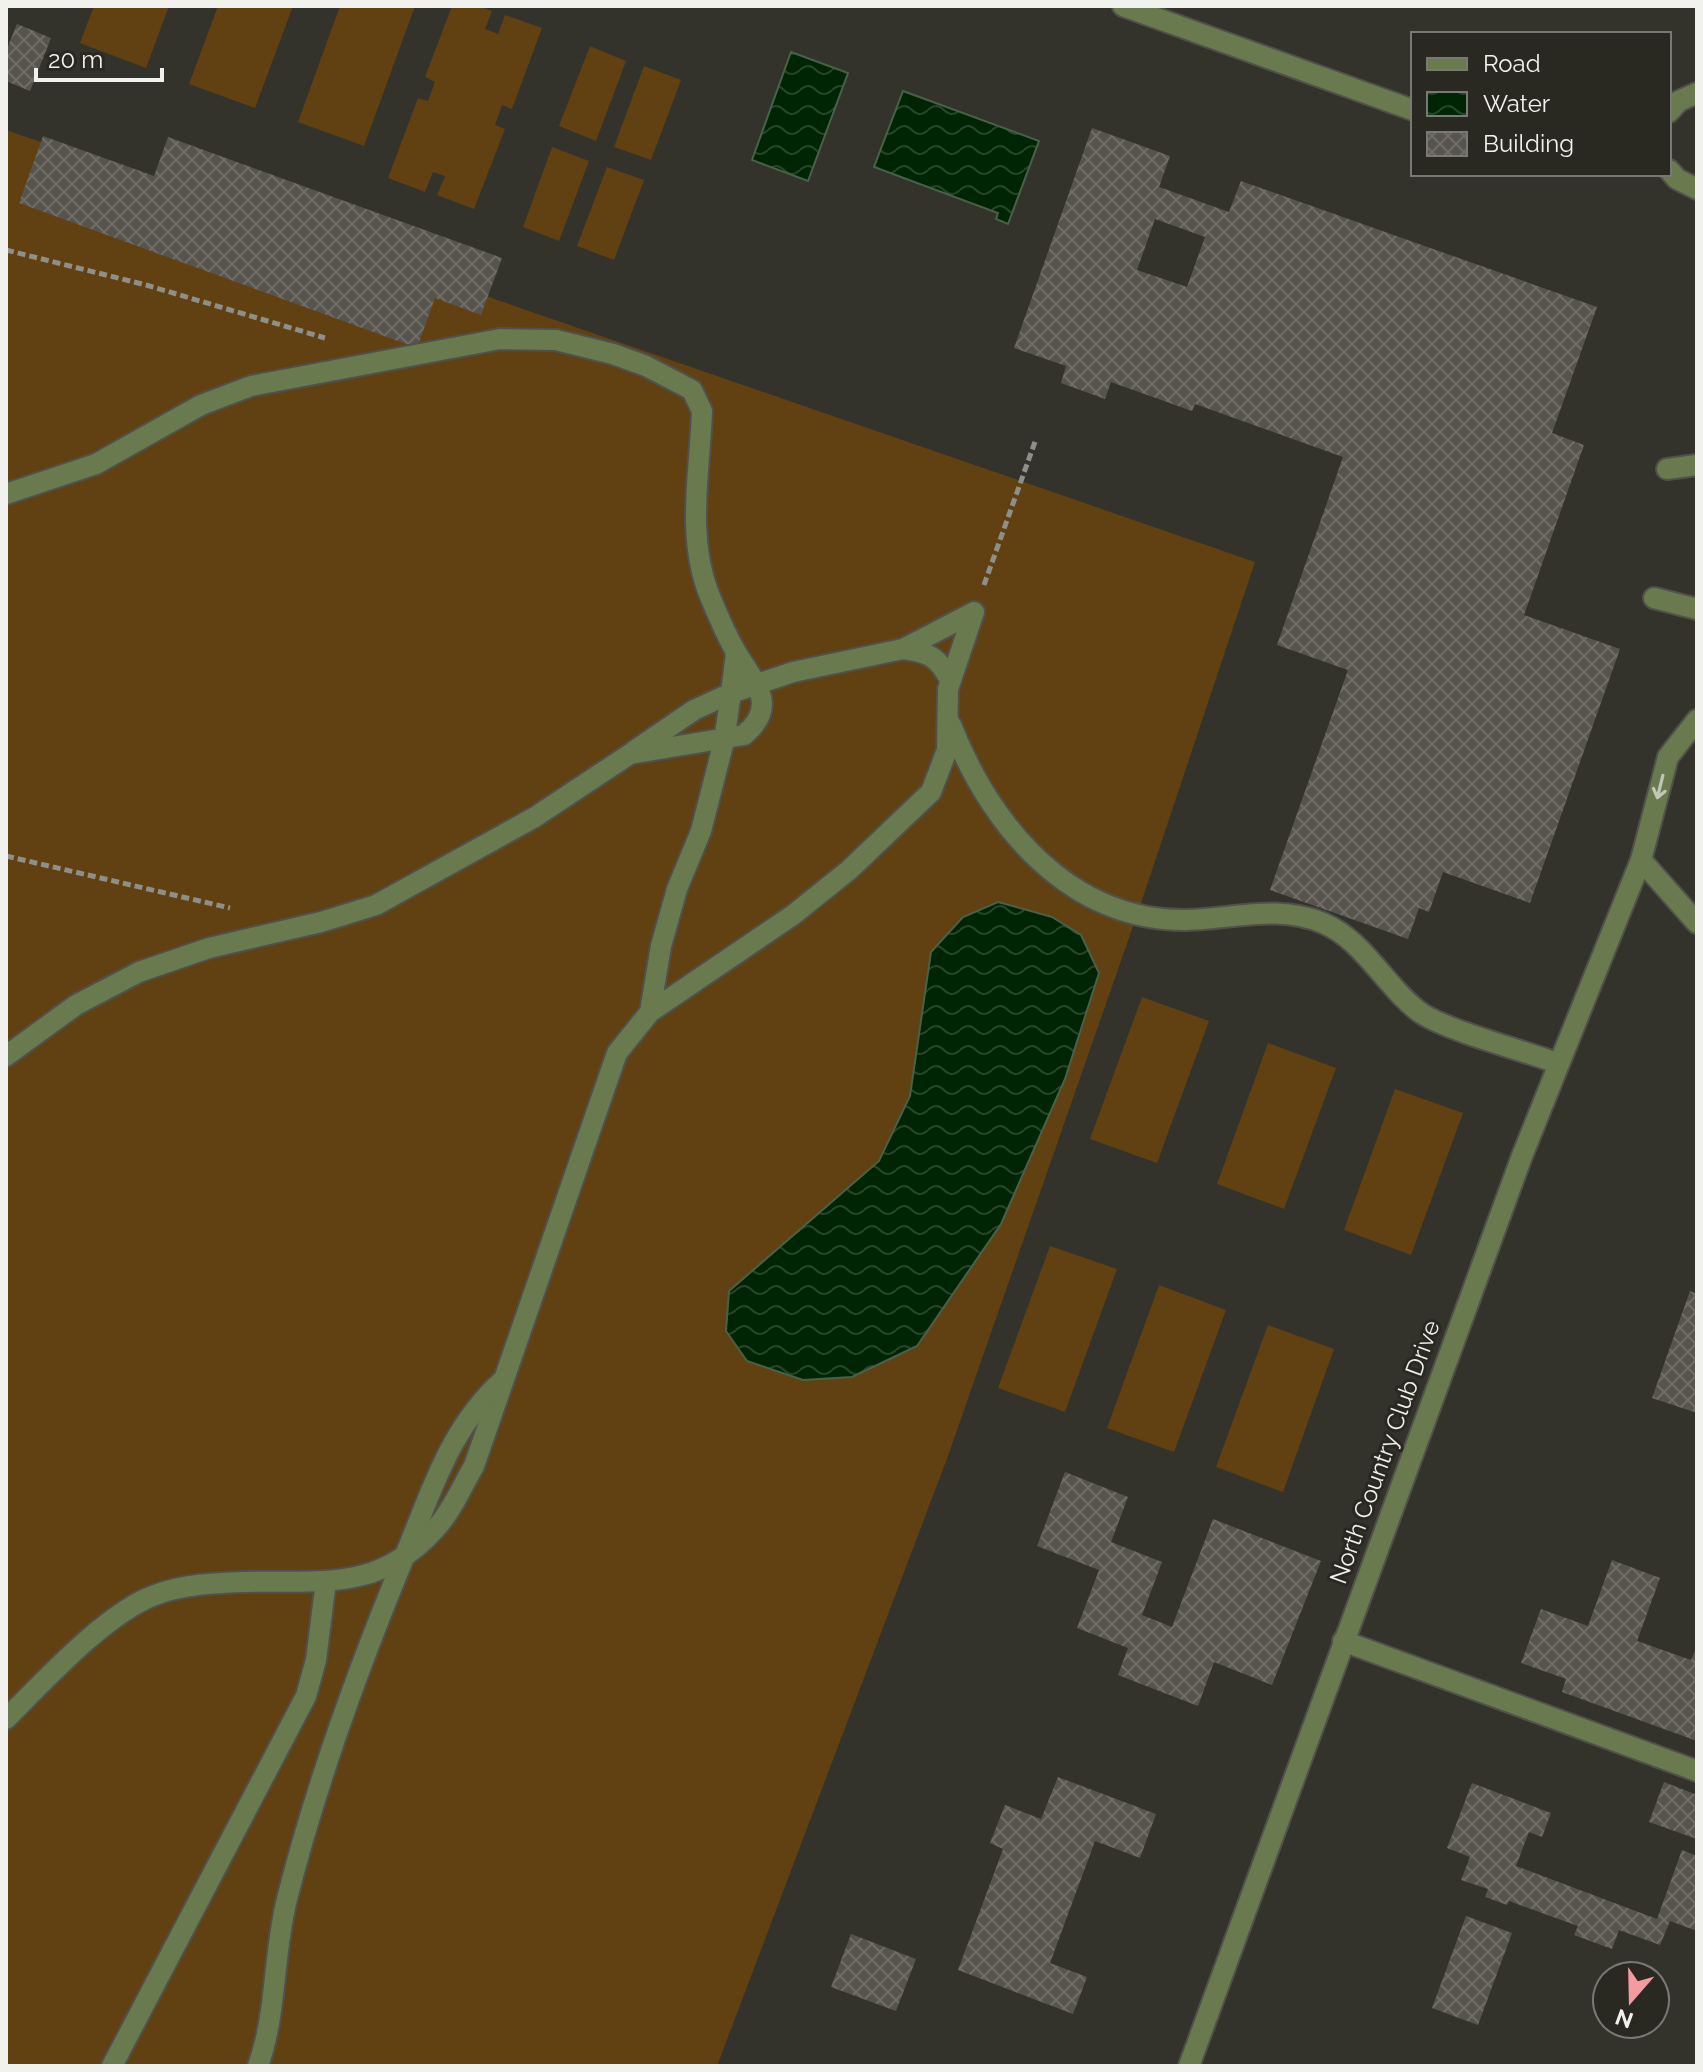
<svg xmlns="http://www.w3.org/2000/svg" width="1703" height="2072" viewBox="0 0 1703 2072" font-family="Raleway,sans-serif">
	<style>
		.grass { fill: #614011 }
		.water { fill: url(#water-waves); stroke: #48624a; stroke-width: 2 }
		.building { fill: url(#building-cross-hatch); fill-rule: evenodd }
		.lines { fill: none; stroke-linecap: round; stroke-linejoin: round }
		.service-casing { stroke: #51514b; stroke-width: 24 }
		.minor-casing { stroke: #51514b; stroke-width: 24 }
		.path { stroke: #8f8f89; stroke-width: 5; stroke-dasharray: 8 4; stroke-linecap: butt }
		.service { stroke: #687a4e; stroke-width: 20 }
		.minor { stroke: #687a4e; stroke-width: 20 }
		.oneway { stroke: #c1c7b5 }
		.labels { text-anchor: middle; stroke-width: 6; stroke-linejoin: round; paint-order: stroke }
		.street-label { font-size: 24px; fill: #f1f1ed; stroke: #292922 }
	</style>
	<defs>
		<pattern id="water-waves" width="16" height="10" patternUnits="userSpaceOnUse" patternTransform="scale(2)"><rect width="16" height="10" fill="#002504"/><path d="M0 5q4-4 8 0t8 0" fill="none" stroke="#264529"/></pattern>
		<pattern id="building-cross-hatch" width="8" height="8" patternUnits="userSpaceOnUse" patternTransform="scale(2)"><rect width="8" height="8" fill="#57544d"/><path d="M0 0l8 8M0 8l8-8" fill="none" stroke="#706d67"/></pattern>
	</defs>
	<rect width="100%" height="100%" fill="#33332c"/>
	<g class="grass">
		<path d="M94,6H169L146,68L80,43Z"/>
		<path d="M218,6H293L255,108L189,84Z"/>
		<path d="M340,6H415L364,146L298,122Z"/>
		<path d="M452,6H478L492,11L485,29L498,34L505,15L542,28L512,109L502,105L495,125L505,129L474,209L437,195L445,176L433,172L425,192L388,178L418,98L428,101L435,82L425,77Z"/>
		<path d="M590,46L626,61L596,141L559,126Z"/>
		<path d="M644,66L681,80L651,160L614,147Z"/>
		<path d="M6,130L1255,562L1137,915L948,1456L717,2066H6Z"/>
		<path d="M552,147L589,161L559,241L523,227Z"/>
		<path d="M607,167L644,180L614,260L577,246Z"/>
		<path d="M1142,997L1209,1021L1157,1163L1090,1139Z"/>
		<path d="M1268,1043L1336,1068L1284,1209L1217,1184Z"/>
		<path d="M1395,1089L1463,1113L1411,1255L1344,1230Z"/>
		<path d="M1050,1246L1117,1269L1065,1412L998,1388Z"/>
		<path d="M1159,1285L1226,1310L1174,1452L1107,1428Z"/>
		<path d="M1268,1325L1334,1349L1283,1492L1216,1467Z"/>
	</g>
	<g class="water">
		<path d="M791,52L848,73L808,181L752,160Z"/>
		<path d="M903,91L1039,141L1008,224L996,219L998,213L874,167Z"/>
		<path d="M998,902L1052,917L1081,935L1099,973L1065,1079L1001,1224L917,1346L852,1377L803,1380L747,1361L726,1331L729,1291L879,1161L910,1096L931,952L963,917Z"/>
	</g>
	<g class="building">
		<path d="M17,24L51,38L30,91L6,81V51Z"/>
		<path d="M1092,128L1170,156L1159,187L1229,212L1241,181L1597,307L1552,433L1584,445L1524,615L1620,649L1530,903L1443,872L1429,912L1419,908L1408,939L1270,890L1348,670L1277,645L1343,457L1195,404L1192,411L1111,382L1105,399L1061,383L1066,366L1014,348ZM1155,219L1205,237L1187,287L1137,270Z"/>
		<path d="M43,136L154,176L168,137L502,258L481,315L435,298L417,348L19,203Z"/>
		<path d="M1690,1291L1697,1294V1413L1652,1398Z"/>
		<path d="M1065,1472L1128,1497L1111,1542L1162,1562L1142,1615L1172,1627L1213,1519L1321,1561L1272,1685L1214,1662L1198,1706L1118,1675L1128,1648L1077,1628L1099,1570L1037,1546Z"/>
		<path d="M1612,1560L1660,1578L1637,1641L1691,1660L1697,1646V1741L1562,1692L1566,1679L1521,1663L1541,1609L1588,1626Z"/>
		<path d="M1058,1777L1156,1814L1140,1858L1095,1841L1050,1963L1087,1977L1073,2014L958,1970L1003,1849L990,1843L1005,1805L1041,1819Z"/>
		<path d="M1664,1782L1697,1795V1839L1649,1822Z"/>
		<path d="M1472,1783L1551,1813L1542,1837L1529,1832L1516,1866L1657,1919L1682,1850L1697,1856V1931L1670,1921L1660,1945L1619,1930L1612,1949L1574,1935L1578,1926L1509,1901L1507,1905L1485,1897L1488,1889L1461,1880L1470,1857L1447,1848Z"/>
		<path d="M1466,1916L1512,1933L1478,2025L1432,2008Z"/>
		<path d="M851,1934L916,1959L896,2011L831,1987Z"/>
	</g>
	<g class="lines">
		<defs>
			<g id="service">
				<path d="M1667,469L1697,465"/>
				<path d="M6,494L96,464L201,405L251,386L500,339L556,340L613,354L646,366L692,390L702,411C700,471 686,536 709,594C717,613 725,633 735,650C752,681 781,704 744,735L630,754L535,817L376,905L321,922L209,948L139,972L76,1005L6,1056"/>
				<path d="M1654,598L1697,609"/>
				<path d="M903,649C929,652 938,657 950,680"/>
				<path d="M951,725C991,826 1069,921 1186,920C1234,919 1278,904 1323,923C1364,940 1386,988 1421,1013C1448,1031 1522,1050 1557,1063"/>
				<path d="M634,751L694,710L731,693L736,653"/>
				<path d="M1343,1641L1697,1771"/>
				<path d="M6,1719C44,1681 106,1613 155,1595C184,1584 216,1583 245,1582C324,1580 379,1592 436,1528C452,1511 462,1486 474,1466L617,1053L650,1012L793,915L849,870L931,792L947,750L948,689L974,612L903,649L793,672L731,693L724,741L701,831L677,889L661,946L650,1012"/>
				<path d="M112,2066L306,1696L316,1660L326,1581"/>
				<path d="M258,2066C277,2013 273,1954 287,1899C316,1784 358,1669 403,1560C431,1494 448,1430 502,1381"/>
			</g>
			<g id="minor">
				<path d="M1123,6L1413,110"/>
				<path d="M1669,112L1679,101L1697,93"/>
				<path d="M1669,170L1677,179L1697,189"/>
				<path d="M1697,720L1668,757L1641,860L1697,923"/>
				<path d="M1189,2066L1522,1156L1641,860"/>
			</g>
		</defs>
		<use href="#service" class="service-casing"/>
		<use href="#minor" class="minor-casing"/>
		<g class="path">
			<path d="M6,250L146,285L325,338"/>
			<path d="M984,585L1036,439"/>
			<path d="M6,856L230,908"/>
		</g>
		<use href="#service" class="service"/>
		<use href="#minor" class="minor"/>
	</g>
	<defs><path id="oneway-shaft" d="M-6 0H5M1.5-3L5.5 0L1.5 3" fill="none" stroke-width="1.6" stroke-linecap="round" stroke-linejoin="round" transform="scale(2)"/></defs>
	<use class="oneway" href="#oneway-shaft" transform="translate(1660 787) rotate(104)"/>
	<g class="labels">
		<g class="street-label">
			<text transform="translate(1385 1452) rotate(-70)" y="8">North Country Club Drive</text>
		</g>
	</g>
	<rect width="1703" height="2072" fill="none" stroke="#f1f1ed" stroke-width="16"/>
	<rect x="1411" y="32" width="260" height="144" fill="#292922" stroke="#797973" stroke-width="2"/>
	<rect x="1427" y="58" width="40" height="12" fill="#687a4e" stroke="#797973" stroke-width="2"/>
	<text x="1483" y="72" font-size="24" fill="#f1f1ed">Road</text>
	<rect x="1427" y="92" width="40" height="24" fill="url(#water-waves)" stroke="#797973" stroke-width="2"/>
	<text x="1483" y="112" font-size="24" fill="#f1f1ed">Water</text>
	<rect x="1427" y="132" width="40" height="24" fill="url(#building-cross-hatch)" stroke="#797973" stroke-width="2"/>
	<text x="1483" y="152" font-size="24" fill="#f1f1ed">Building</text>
	<g transform="translate(1631 2000) rotate(200)"><circle r="38" fill="#292922" stroke="#797973" stroke-width="2"/>
	<path d="M0-6L14 30L0 20L-14 30Z" fill="#f49b9f"/>
	<text y="-12" font-size="22" font-weight="bold" text-anchor="middle" fill="#f1f1ed">N</text>
	</g>
	<path d="M36 68v12h126v-12" fill="none" stroke="#f1f1ed" stroke-width="4"/>
	<text x="48" y="68" font-size="24" fill="#f1f1ed" stroke="#292922" stroke-width="6" paint-order="stroke">20 m</text>
</svg>
